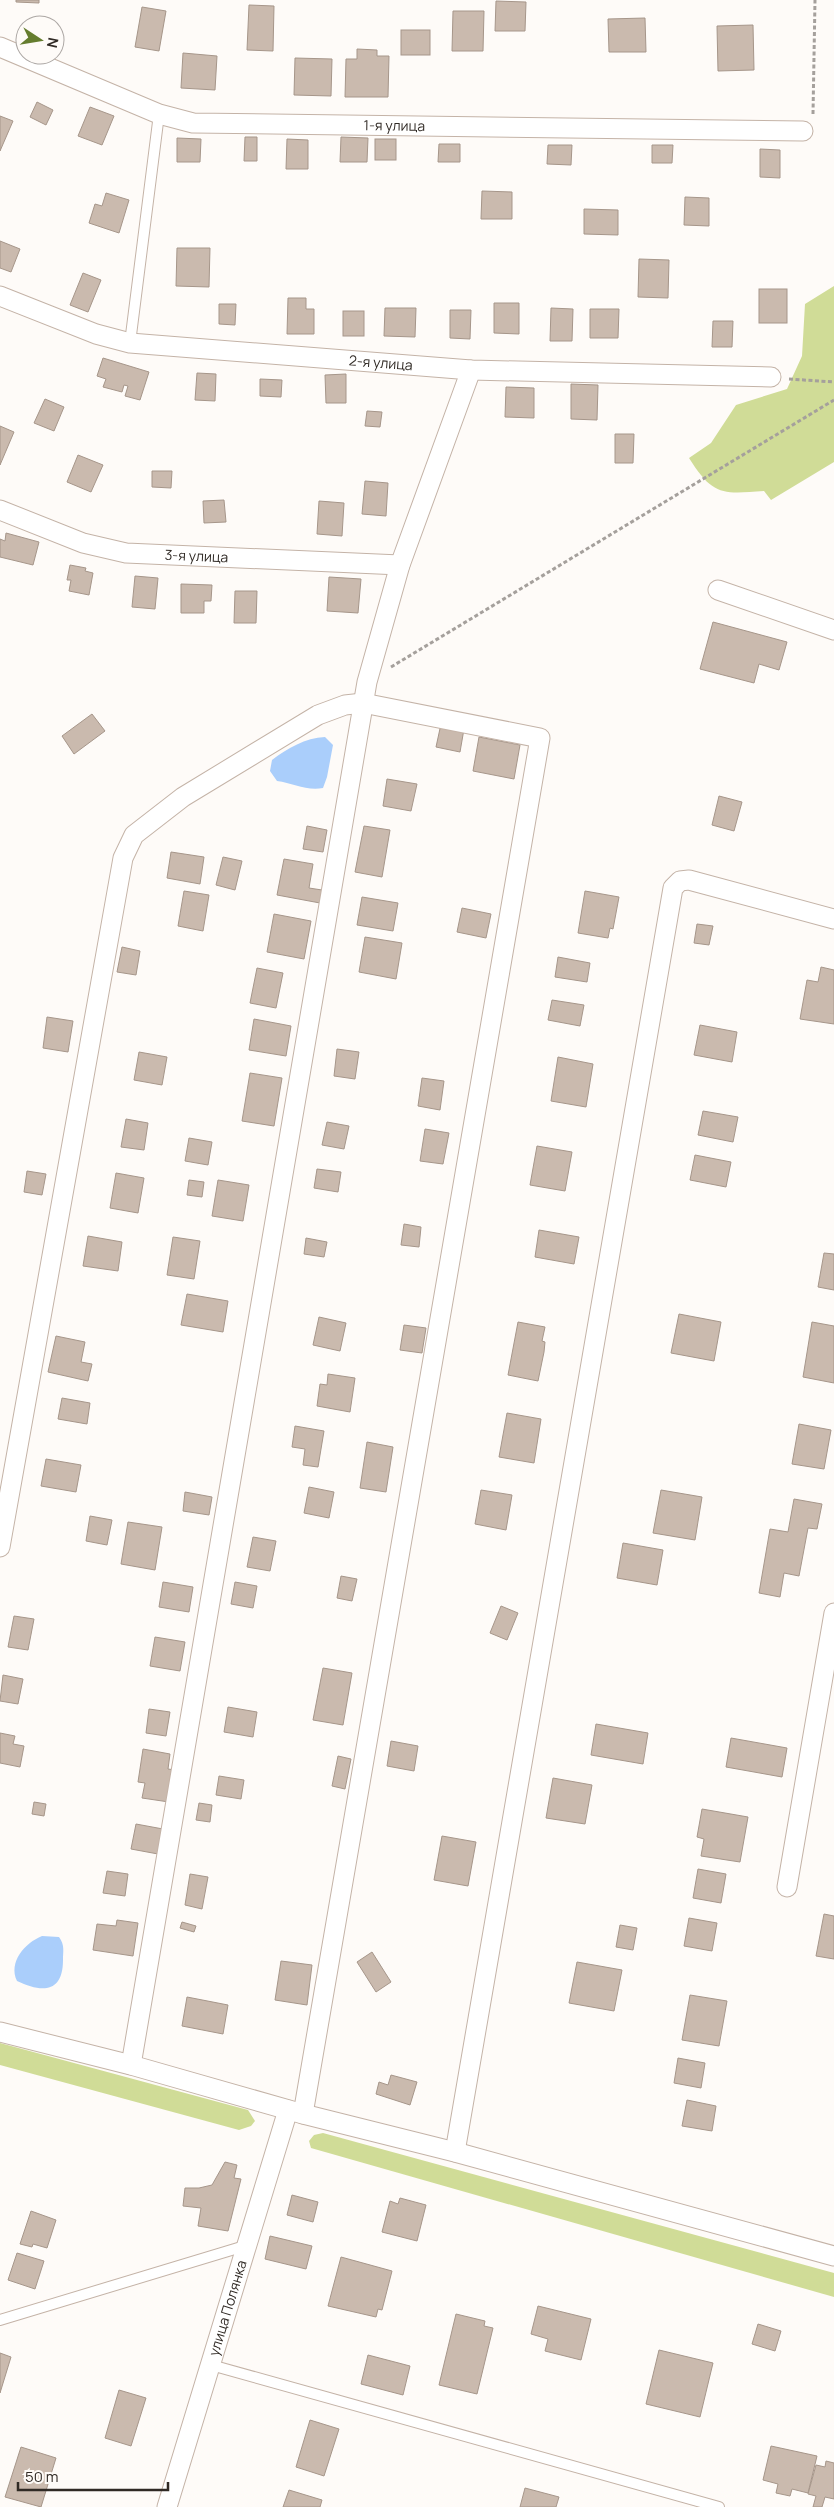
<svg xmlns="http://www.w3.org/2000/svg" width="834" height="2507" viewBox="0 0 834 2507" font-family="Manrope,sans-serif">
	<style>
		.green { fill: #d0dc97 }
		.water { fill: #aacefb }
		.building { fill: #cabaae; stroke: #a6968a }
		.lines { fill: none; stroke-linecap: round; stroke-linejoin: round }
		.service-casing { stroke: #c4b3a7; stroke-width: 12 }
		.minor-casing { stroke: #c4b3a7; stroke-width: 21 }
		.path { stroke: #a5a09c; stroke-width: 3; stroke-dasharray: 4 2.5; stroke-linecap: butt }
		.service { stroke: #fff; stroke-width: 10 }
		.minor { stroke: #fff; stroke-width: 19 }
		.labels { text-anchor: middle; stroke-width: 4; stroke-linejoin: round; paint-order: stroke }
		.street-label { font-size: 14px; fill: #302a25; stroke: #fefbf8 }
	</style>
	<rect width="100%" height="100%" fill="#fefbf8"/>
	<g class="green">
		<path d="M834,286V462L771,500L764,491C722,494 713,496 689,458L711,443L736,405L787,389L802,356L805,304Z"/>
		<path d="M0,2043L248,2110L255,2121L251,2126L239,2130L0,2065Z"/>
		<path d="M323,2133L834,2273V2297L311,2148L309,2141L314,2135Z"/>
	</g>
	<g class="water">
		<path d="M325,737L333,745L327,777L323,788C306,791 293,783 277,781L270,771L272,760C288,748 305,738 325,737Z"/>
		<path d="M42,1936L59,1937C65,1945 63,1951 63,1960C63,1993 42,1993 17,1981C8,1962 25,1943 42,1936Z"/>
	</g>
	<g class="building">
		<path d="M16,0H39V3L16,2Z"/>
		<path d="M496,1L526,2L525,31H495Z"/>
		<path d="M249,5L274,6L273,51L247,50Z"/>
		<path d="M142,7L166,11L159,51L135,47Z"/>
		<path d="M453,11H484L483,51H452Z"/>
		<path d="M645,18L646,52H609L608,19Z"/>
		<path d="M753,25L754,70L718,71L717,26Z"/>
		<rect x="401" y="30" width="29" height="25"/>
		<path d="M357,49L377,50V56H389L388,97H345L346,59H357Z"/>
		<path d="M183,53L217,56L215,90L181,88Z"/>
		<path d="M295,58L332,59L331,96L294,95Z"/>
		<path d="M37,102L53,110L46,125L30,117Z"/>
		<path d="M90,107L114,116L102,145L78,136Z"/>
		<path d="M0,116L13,121L0,151Z"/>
		<path d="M245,137H257V161H244Z"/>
		<path d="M341,137L368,138L367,162H340Z"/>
		<path d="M177,138L201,139L200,162H177Z"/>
		<path d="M287,139L308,140V169H286Z"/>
		<rect x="375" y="139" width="21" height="21"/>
		<path d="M439,144H460V162H438Z"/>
		<path d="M548,145H572L571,165L547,164Z"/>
		<path d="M652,145H673L672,163H652Z"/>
		<path d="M760,149L780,150V178L760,177Z"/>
		<path d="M482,191L512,192V219H481Z"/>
		<path d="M106,193L129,200L119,233L89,223L95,204L102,206Z"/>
		<path d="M685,197L709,198V226L684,225Z"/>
		<path d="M584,209L618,210V235L584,234Z"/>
		<path d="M0,241L20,249L11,272L0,268Z"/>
		<path d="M177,248H210L209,287L176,286Z"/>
		<path d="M639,259L669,260L668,298L638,297Z"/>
		<path d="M83,273L101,280L88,312L70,305Z"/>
		<rect x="759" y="289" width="28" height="34"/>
		<path d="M288,298H306V309H314V334H287Z"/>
		<path d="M494,303H519V334L494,333Z"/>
		<path d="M219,304H236L235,325L219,324Z"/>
		<path d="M385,308H416L415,337L384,336Z"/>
		<path d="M551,308L573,309L572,341H550Z"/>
		<path d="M590,309H619L618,338H590Z"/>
		<path d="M450,310H471L470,339L450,338Z"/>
		<rect x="343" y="311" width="21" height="25"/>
		<path d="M713,321H733L732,347H712Z"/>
		<path d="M103,358L149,372L140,400L125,396L128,386L124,385L122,392L103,387L106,379L97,376Z"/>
		<path d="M197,373L216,374L215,401L195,400Z"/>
		<path d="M346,374V403H326L325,375Z"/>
		<path d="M260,379L282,380L281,397L260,396Z"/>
		<path d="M571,384L598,385L597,420L571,419Z"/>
		<path d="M506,387L534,388V418L505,417Z"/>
		<path d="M45,399L64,407L54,431L34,423Z"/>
		<path d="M367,411L382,412L380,427L365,426Z"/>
		<path d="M0,426L14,432L0,465Z"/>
		<path d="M615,434H634L633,463H615Z"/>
		<path d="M78,455L103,465L91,492L67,482Z"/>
		<path d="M152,471H172L171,488L152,487Z"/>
		<path d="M365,481L388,483L386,516L362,514Z"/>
		<path d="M224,500L226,522L204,523L203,501Z"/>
		<path d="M319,501L344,503L342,536L317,534Z"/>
		<path d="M6,533L39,542L33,565L0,557V539L5,541Z"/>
		<path d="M70,565L86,568L85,571L93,573L89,595L69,591L71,580H67Z"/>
		<path d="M135,576L158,578L155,609L132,607Z"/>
		<path d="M329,577L361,579L358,613L327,611Z"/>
		<path d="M181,584L212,585L211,601H204V613H181Z"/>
		<path d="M235,591H257L256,623H234Z"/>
		<path d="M713,622L787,642L779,670L759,664L754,683L700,669Z"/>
		<path d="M92,714L105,731L74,754L62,736Z"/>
		<path d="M441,724L464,729L460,752L436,747Z"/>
		<path d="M479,737L520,745L514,779L473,771Z"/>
		<path d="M387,779L417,784L411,811L383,806Z"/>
		<path d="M719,796L742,802L734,831L712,825Z"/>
		<path d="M307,826L327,830L323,852L303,849Z"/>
		<path d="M364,826L390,830L382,877L355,872Z"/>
		<path d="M171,852L204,857L200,884L167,878Z"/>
		<path d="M223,857L242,861L235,890L216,885Z"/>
		<path d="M284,859L313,864L309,888L322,890L320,903L277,895Z"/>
		<path d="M184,891L209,895L203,931L178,926Z"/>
		<path d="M585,891L619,897L613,929L610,928L608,938L578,933Z"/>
		<path d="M362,897L398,903L393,931L357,925Z"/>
		<path d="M462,908L491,914L486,938L457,932Z"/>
		<path d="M274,914L311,921L304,959L267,952Z"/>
		<path d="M697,924L713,926L709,945L694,943Z"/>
		<path d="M365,937L402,943L396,979L359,972Z"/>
		<path d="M122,947L140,951L136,975L117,972Z"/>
		<path d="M558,957L590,963L587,982L555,977Z"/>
		<path d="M821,967L834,970V1024L800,1019L807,980L818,982Z"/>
		<path d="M257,968L283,973L276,1008L250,1003Z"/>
		<path d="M552,1000L584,1005L580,1026L548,1020Z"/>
		<path d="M47,1017L73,1021L68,1052L43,1048Z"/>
		<path d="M254,1019L291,1026L286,1056L249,1050Z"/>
		<path d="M700,1025L737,1032L732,1062L694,1055Z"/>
		<path d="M337,1049L359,1052L355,1079L334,1076Z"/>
		<path d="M139,1052L167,1057L162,1085L134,1080Z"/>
		<path d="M558,1057L593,1064L586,1107L551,1101Z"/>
		<path d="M250,1073L282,1078L274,1126L242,1121Z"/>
		<path d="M422,1078L444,1081L440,1110L418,1106Z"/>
		<path d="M703,1111L738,1117L733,1142L698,1135Z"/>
		<path d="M126,1119L148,1123L144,1150L121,1147Z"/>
		<path d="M327,1122L349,1126L344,1149L322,1145Z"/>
		<path d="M425,1129L449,1133L443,1164L420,1161Z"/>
		<path d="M189,1138L212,1142L208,1165L185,1161Z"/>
		<path d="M537,1146L572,1152L565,1191L530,1185Z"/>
		<path d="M695,1155L731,1162L726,1187L690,1180Z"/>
		<path d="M317,1169L341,1172L338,1192L314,1188Z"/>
		<path d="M27,1171L46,1174L42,1195L24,1192Z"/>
		<path d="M116,1173L144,1178L138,1213L110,1208Z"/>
		<path d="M189,1180L204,1182L202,1197L187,1195Z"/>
		<path d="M218,1180L249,1185L243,1221L212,1216Z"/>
		<path d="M404,1224L421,1227L419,1247L401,1245Z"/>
		<path d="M539,1230L579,1237L574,1264L535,1257Z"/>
		<path d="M88,1236L122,1242L118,1271L83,1266Z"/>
		<path d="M173,1237L200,1241L194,1279L167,1275Z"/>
		<path d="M306,1238L327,1242L324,1257L304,1254Z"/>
		<path d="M824,1253L834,1254V1290L818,1287Z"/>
		<path d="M187,1294L228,1301L223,1332L181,1325Z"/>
		<path d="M679,1314L721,1322L714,1361L671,1353Z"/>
		<path d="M319,1317L346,1323L340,1351L313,1345Z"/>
		<path d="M518,1322L545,1327L542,1341L545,1342L544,1352L538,1381L508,1375Z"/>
		<path d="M812,1322L834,1326V1383L803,1377Z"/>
		<path d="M404,1325L426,1328L422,1353L400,1350Z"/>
		<path d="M56,1336L85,1342L81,1362L92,1364L88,1381L48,1372Z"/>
		<path d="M328,1374L355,1378L350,1412L317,1406L320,1384L327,1385Z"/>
		<path d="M62,1398L90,1403L87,1424L58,1419Z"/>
		<path d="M507,1413L541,1419L534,1463L499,1457Z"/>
		<path d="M799,1424L831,1430L824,1469L792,1464Z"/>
		<path d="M295,1426L324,1431L318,1467L303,1465L305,1449L292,1447Z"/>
		<path d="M367,1442L393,1447L386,1492L360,1488Z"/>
		<path d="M46,1459L81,1465L76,1492L41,1486Z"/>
		<path d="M309,1487L334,1492L329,1518L304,1513Z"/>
		<path d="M481,1490L512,1495L506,1530L475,1524Z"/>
		<path d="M661,1490L702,1497L695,1540L653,1533Z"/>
		<path d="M185,1492L212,1497L209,1515L183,1511Z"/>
		<path d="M794,1499L822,1504L817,1529L808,1528L799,1576L784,1573L780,1597L759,1593L770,1529L788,1532Z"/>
		<path d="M90,1516L112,1520L107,1545L86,1541Z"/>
		<path d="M128,1522L162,1527L155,1570L121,1564Z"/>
		<path d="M253,1537L276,1541L270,1571L247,1567Z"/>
		<path d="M623,1543L663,1550L657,1585L617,1578Z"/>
		<path d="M341,1576L357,1579L352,1601L337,1598Z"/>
		<path d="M163,1582L193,1587L189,1612L159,1607Z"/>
		<path d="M235,1582L257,1586L253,1608L231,1604Z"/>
		<path d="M501,1606L518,1613L507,1640L490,1633Z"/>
		<path d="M14,1616L34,1619L28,1650L8,1647Z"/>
		<path d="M155,1637L185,1642L180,1671L150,1666Z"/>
		<path d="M323,1668L352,1673L343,1725L313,1720Z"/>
		<path d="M3,1675L23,1679L18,1704L0,1701Z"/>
		<path d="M228,1707L257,1712L253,1737L224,1732Z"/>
		<path d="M149,1709L170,1712L166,1736L146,1733Z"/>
		<path d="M596,1724L648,1733L643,1764L591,1755Z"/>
		<path d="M0,1733L15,1736L13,1744L24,1746L20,1767L0,1763Z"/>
		<path d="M731,1738L787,1748L782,1777L726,1767Z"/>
		<path d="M391,1741L418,1746L414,1771L387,1766Z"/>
		<path d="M143,1749L170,1754L168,1769L175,1770L169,1802L142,1798L145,1783L138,1782Z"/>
		<path d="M338,1756L351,1759L345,1789L332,1786Z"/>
		<path d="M219,1776L244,1780L241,1799L216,1795Z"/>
		<path d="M553,1778L592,1785L585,1824L546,1818Z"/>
		<path d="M34,1802L46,1804L44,1816L32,1814Z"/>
		<path d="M199,1803L212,1805L210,1822L196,1820Z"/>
		<path d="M702,1809L748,1817L740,1862L701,1856L704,1839L697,1837Z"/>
		<path d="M136,1824L163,1829L158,1854L131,1849Z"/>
		<path d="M442,1836L476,1842L468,1886L434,1880Z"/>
		<path d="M698,1869L726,1874L721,1903L693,1898Z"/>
		<path d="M107,1871L128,1874L125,1896L103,1893Z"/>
		<path d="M190,1874L208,1877L202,1909L185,1905Z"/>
		<path d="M824,1914L834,1916V1959L816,1956Z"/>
		<path d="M689,1918L717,1923L712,1951L684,1946Z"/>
		<path d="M117,1920L138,1923L133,1956L93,1950L97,1924L116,1926Z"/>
		<path d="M182,1922L196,1926L194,1932L180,1928Z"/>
		<path d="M620,1925L637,1928L633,1950L616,1947Z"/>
		<path d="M372,1952L391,1982L376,1992L357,1962Z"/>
		<path d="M281,1961L312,1965L307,2005L275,2000Z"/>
		<path d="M577,1962L622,1970L614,2011L569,2003Z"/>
		<path d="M690,1995L727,2001L719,2046L682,2040Z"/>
		<path d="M187,1997L228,2005L223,2034L182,2026Z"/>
		<path d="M678,2058L705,2063L701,2088L674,2083Z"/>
		<path d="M391,2075L417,2082L410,2105L376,2094L379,2082L388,2085Z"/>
		<path d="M687,2100L716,2106L712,2131L682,2126Z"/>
		<path d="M225,2162L237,2165L234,2178L241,2179L228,2231L198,2226L201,2208L183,2206L185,2188H199L212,2185Z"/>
		<path d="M292,2195L318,2202L313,2222L287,2215Z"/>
		<path d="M400,2198L426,2205L417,2241L382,2232L390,2201L398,2204Z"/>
		<path d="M31,2211L56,2220L47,2248L33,2244L32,2247L20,2244Z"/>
		<path d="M270,2236L312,2246L306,2269L265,2259Z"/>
		<path d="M17,2253L44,2261L35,2289L8,2280Z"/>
		<path d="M341,2257L392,2271L382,2310L378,2309L376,2317L328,2306Z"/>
		<path d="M538,2306L591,2319L581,2360L545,2351L548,2339L531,2334Z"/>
		<path d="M456,2314L485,2321L484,2326L493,2328L477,2394L439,2385Z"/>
		<path d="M758,2324L781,2331L775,2351L752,2344Z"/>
		<path d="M659,2350L713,2363L700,2417L646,2404Z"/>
		<path d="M0,2353L11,2357L0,2393Z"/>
		<path d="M368,2355L410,2366L403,2395L361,2384Z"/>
		<path d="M119,2390L146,2398L131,2446L105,2438Z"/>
		<path d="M310,2420L339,2429L324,2476L296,2467Z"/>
		<path d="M771,2446L817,2456L808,2493L792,2489L790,2496L776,2493L778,2484L763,2480Z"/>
		<path d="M21,2447L56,2458L41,2507L5,2497Z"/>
		<path d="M826,2461L834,2463V2499L825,2497L822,2507H813L816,2496L808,2494L816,2465L825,2467Z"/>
		<path d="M525,2488L559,2497L556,2507H520Z"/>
		<path d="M289,2490L322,2500L320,2507H283Z"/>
	</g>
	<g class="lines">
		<defs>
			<g id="service">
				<path d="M130,343L159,114"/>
				<path d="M0,2320L248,2245"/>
				<path d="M211,2365L719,2507"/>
			</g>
			<g id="minor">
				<path id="s1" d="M0,47L159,114L193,123L803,131"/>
				<path id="s2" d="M0,296L96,334L130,343L471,370L771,377"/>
				<path id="s3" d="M0,510L83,543L126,553L400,565"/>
				<path d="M718,590L834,630"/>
				<path d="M0,1547L123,858L134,835L183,797L318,715L345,705L363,703L540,738L303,2114"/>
				<path d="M787,1887L834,1613"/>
				<path d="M0,2032L131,2065L303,2114L455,2152L834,2256"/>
				<path d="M131,2065L367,682L400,565L471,370"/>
				<path d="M455,2152L673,888L680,881L689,880L834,919"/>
				<path id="s4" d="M167,2507L288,2110"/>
			</g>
		</defs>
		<use href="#service" class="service-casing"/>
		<use href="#minor" class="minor-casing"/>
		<g class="path">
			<path d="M813,114L815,0"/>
			<path d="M789,379L834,382"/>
			<path d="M391,667L834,400"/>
		</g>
		<use href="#service" class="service"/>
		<use href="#minor" class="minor"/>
	</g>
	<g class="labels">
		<g class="street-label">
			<text dy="5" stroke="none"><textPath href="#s1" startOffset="409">1-я улица</textPath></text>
			<text dy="5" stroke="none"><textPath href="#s2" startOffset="390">2-я улица</textPath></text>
			<text dy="5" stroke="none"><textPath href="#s3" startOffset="204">3-я улица</textPath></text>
			<text dy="5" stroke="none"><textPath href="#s4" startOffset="208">улица Полянка</textPath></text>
		</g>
	</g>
	<g transform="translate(40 40) rotate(102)"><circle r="24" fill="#fefbf8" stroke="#aca7a4"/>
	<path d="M0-4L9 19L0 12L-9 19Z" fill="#657d2f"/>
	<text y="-8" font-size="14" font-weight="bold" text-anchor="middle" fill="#302a25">N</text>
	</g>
	<path d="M18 2482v8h150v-8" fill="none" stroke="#302a25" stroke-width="2.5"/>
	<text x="25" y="2482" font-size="15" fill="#302a25" stroke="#fefbf8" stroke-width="4" paint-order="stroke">50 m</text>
</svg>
